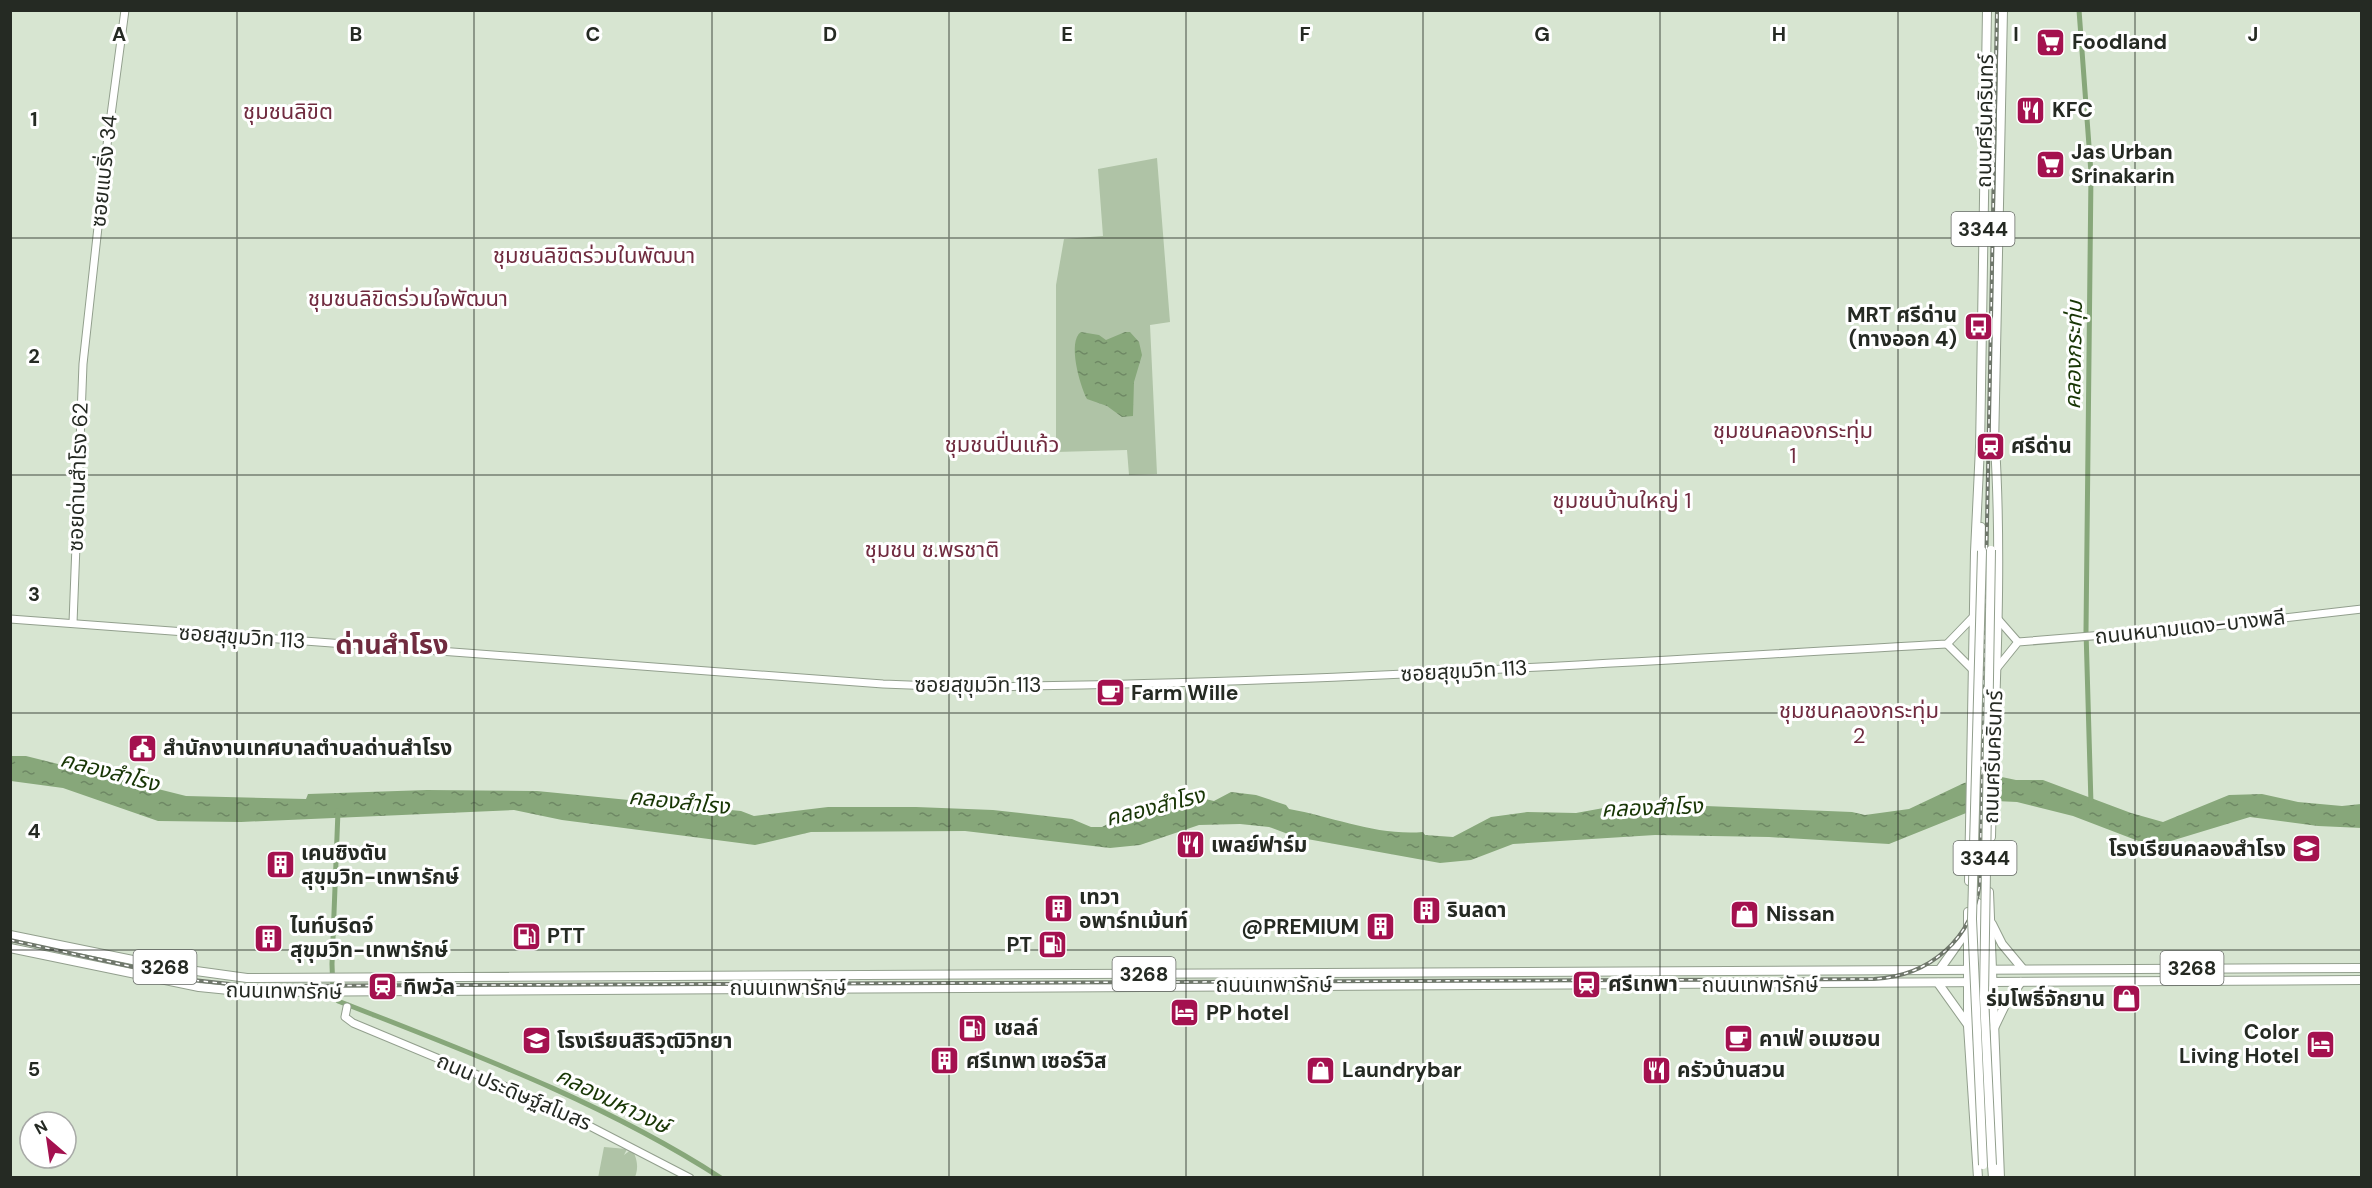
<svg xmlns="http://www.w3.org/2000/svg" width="2372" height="1188" viewBox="0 0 2372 1188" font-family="'DM Sans','Noto Sans Thai',sans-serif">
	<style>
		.green { fill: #afc3a6 }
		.water { fill: url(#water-ripples) }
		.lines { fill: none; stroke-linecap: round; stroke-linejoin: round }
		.canal { stroke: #87a77a; stroke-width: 5 }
		.secondary-casing { stroke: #929f8d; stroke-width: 9 }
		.primary-casing { stroke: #929f8d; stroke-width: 10 }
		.secondary { stroke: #fff; stroke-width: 7 }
		.primary { stroke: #fff; stroke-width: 8 }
		.rail-casing { stroke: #6f776b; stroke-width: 4 }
		.rail { stroke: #fff; stroke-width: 1.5; stroke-dasharray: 4.5; stroke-linecap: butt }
		.primary-bridge-casing { stroke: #929f8d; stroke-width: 10; stroke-linecap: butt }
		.primary-bridge { stroke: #fff; stroke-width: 8 }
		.grid { fill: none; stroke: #252a23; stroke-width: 1.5; stroke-opacity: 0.55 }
		.labels { text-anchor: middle; stroke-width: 6; stroke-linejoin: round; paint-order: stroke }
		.shield { fill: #fff; stroke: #666a65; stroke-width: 1.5 }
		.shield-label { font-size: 20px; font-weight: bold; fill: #252a23 }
		.poi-label { font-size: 21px; font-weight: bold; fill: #252a23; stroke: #fff; text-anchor: start }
		.street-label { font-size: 21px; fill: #252a23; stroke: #fff }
		.neighbourhood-label { font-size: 22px; fill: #702b3f; stroke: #fff }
		.water-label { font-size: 22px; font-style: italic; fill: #183605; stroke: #fff }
		.district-label { font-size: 27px; font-weight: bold; fill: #702b3f; stroke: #fff }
		.grid-label { font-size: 20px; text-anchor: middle; font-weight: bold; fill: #252a23; stroke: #fff; stroke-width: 6; stroke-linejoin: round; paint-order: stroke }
	</style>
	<defs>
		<pattern id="water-ripples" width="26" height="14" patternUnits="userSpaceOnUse" patternTransform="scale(1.5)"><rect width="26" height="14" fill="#87a77a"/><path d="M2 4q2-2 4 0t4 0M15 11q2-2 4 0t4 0" fill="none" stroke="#6e8864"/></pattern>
	</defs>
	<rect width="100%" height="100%" fill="#d7e5d1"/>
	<g class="green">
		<path d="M1157,158L1170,322L1150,325L1157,474L1129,475L1127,450L1056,452V285L1064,239L1103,236L1098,169Z"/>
		<path d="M604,1147L627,1149L624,1155L632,1149C637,1158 639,1168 635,1177L598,1178Z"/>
	</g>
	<g class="water">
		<path d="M1081,332L1099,335L1106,340L1125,332H1130L1139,342L1142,355L1134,382L1133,416L1122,417L1107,406L1087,399C1080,386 1067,341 1081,332Z"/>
		<path d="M11,756H26L186,796L306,799L308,794L427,790L537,791L741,811L754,816L828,807H916L993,810L1072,819L1091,827H1102L1144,804L1184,794L1214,801L1231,792L1256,795L1286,805L1289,809C1334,817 1377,836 1423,832L1425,835L1453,837L1491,817L1527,812L1576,813L1631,803L1852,812L1865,815L1909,809L1964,783L1997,776L2016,780H2043L2131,813L2163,822L2229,795L2262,794L2298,802L2342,806L2361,804L2362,828L2318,826L2250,817L2161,844L2141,842L2073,816L2017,802L1996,801L1889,844L1769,837L1655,835L1513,844L1471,860L1440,863L1296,837L1269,827L1240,824L1199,825L1140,845L1110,848L965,831L811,832L755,845L562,820L514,810L241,822L158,821L63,788L11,781Z"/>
	</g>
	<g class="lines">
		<g class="canal">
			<path d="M2079,10L2091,173L2086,631L2091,804"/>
			<path d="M338,811L332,964L333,993L338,1001C468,1052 602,1101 721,1178"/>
		</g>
		<defs>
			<g id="secondary">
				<path d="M1997,618L2018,642"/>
				<path d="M10,619L883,684L986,688L1025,686C1333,682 1640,661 1947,644L1974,616"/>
				<path d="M73,623L83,364L107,145L125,10"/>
				<path d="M1947,644L1972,669"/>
				<path d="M1997,668L2018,642L2215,626L2362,609"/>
				<path d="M347,1007L345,1017L353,1023L545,1103L690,1178"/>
			</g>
			<g id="primary">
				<path d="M1994,448L2003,10"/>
				<path d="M1980,451L1987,10"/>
				<path d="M1981,527L1982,551"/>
				<path d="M1991,837C1994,707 2003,575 1995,445"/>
				<path d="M1969,881L1975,552L1980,447"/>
				<path d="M1989,892L2000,1178"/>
				<path d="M1978,903L1979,988"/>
				<path d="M1968,912V1026L1978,1178"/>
				<path d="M1992,924L2002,944L2022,968"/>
				<path d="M10,935L167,967L247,978L2362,968"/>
				<path d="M10,948L199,987L249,992L2362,980"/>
				<path d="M1940,969L1967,931"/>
				<path d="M1938,983L1968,1025"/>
				<path d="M1994,1028L2006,1003L2021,982"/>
				<path d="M1992,1165L1993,1178"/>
			</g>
		</defs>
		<use href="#secondary" class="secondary-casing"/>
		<use href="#primary" class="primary-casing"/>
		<use href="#secondary" class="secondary"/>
		<use href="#primary" class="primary"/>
		<defs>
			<path id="rail" d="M10,940L193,980L248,986L1874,979C1930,976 1973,939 1980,882L1997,10"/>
		</defs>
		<use href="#rail" class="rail-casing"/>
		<use href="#rail" class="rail"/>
		<defs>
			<g id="primary-bridge">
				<path d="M1991,550L1984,997L1992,1165"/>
				<path d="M1982,551L1972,919L1983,1165"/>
			</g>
		</defs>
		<use href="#primary-bridge" class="primary-bridge-casing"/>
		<use href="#primary-bridge" class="primary-bridge"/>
	</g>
	<path class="grid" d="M237,10V1178M474,10V1178M712,10V1178M949,10V1178M1186,10V1178M1423,10V1178M1660,10V1178M1898,10V1178M2135,10V1178M10,238H2362M10,475H2362M10,713H2362M10,950H2362"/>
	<defs>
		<symbol id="supermarket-square" viewBox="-11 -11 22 22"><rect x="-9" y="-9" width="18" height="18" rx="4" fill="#a4114f" stroke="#fff"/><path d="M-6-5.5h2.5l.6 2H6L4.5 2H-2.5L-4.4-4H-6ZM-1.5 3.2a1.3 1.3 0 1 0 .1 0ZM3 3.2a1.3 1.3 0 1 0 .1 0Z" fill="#fff"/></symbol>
		<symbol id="restaurant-square" viewBox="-11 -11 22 22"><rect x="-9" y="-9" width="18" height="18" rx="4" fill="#a4114f" stroke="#fff"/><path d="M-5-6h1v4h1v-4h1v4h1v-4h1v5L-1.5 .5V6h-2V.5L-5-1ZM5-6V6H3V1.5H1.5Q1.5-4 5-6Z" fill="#fff"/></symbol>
		<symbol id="bus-square" viewBox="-11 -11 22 22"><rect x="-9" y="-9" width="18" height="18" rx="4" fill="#a4114f" stroke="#fff"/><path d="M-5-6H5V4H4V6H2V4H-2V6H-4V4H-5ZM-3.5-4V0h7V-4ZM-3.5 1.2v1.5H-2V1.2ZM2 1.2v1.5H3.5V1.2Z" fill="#fff"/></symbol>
		<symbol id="station-square" viewBox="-11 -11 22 22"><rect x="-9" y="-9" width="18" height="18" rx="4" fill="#a4114f" stroke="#fff"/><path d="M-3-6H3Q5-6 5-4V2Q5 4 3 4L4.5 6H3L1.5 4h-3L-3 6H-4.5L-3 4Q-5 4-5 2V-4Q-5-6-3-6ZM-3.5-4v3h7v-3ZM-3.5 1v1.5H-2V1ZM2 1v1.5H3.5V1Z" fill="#fff"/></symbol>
		<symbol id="cafe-square" viewBox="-11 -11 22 22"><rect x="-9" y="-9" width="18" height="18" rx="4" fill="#a4114f" stroke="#fff"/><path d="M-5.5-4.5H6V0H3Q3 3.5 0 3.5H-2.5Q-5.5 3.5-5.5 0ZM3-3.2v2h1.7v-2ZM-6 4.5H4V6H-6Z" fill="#fff"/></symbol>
		<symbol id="civic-square" viewBox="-11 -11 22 22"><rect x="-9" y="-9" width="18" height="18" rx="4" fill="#a4114f" stroke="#fff"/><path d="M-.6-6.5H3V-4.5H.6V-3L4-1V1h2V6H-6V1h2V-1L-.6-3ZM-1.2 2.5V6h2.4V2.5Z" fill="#fff"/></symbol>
		<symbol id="school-square" viewBox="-11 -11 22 22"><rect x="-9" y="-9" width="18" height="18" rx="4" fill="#a4114f" stroke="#fff"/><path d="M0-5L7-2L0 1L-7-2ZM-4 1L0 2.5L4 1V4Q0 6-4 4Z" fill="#fff"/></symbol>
		<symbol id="building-square" viewBox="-11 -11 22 22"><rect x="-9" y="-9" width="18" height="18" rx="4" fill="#a4114f" stroke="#fff"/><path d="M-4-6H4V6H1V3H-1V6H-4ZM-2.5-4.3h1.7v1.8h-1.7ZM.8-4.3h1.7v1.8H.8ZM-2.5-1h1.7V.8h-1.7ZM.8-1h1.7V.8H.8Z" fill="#fff"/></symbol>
		<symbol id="shop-square" viewBox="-11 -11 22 22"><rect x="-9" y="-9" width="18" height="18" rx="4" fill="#a4114f" stroke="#fff"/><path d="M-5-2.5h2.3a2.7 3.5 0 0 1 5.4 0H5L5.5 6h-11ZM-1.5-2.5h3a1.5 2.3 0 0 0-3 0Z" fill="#fff"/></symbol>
		<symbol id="fuel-square" viewBox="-11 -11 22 22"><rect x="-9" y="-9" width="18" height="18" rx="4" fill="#a4114f" stroke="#fff"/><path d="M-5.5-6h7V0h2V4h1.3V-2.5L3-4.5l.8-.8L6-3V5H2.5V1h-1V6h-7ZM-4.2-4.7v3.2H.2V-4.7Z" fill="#fff"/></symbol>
		<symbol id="hotel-square" viewBox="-11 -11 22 22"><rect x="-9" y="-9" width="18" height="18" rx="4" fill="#a4114f" stroke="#fff"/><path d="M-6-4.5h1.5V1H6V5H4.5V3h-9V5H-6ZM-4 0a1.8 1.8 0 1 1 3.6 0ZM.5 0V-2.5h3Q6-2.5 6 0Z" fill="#fff"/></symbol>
	</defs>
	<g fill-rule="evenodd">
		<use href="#supermarket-square" x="2034" y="26" width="33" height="33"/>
		<use href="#restaurant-square" x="2014" y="94" width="33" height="33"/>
		<use href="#supermarket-square" x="2034" y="148" width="33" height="33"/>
		<use href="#bus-square" x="1962" y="310" width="33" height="33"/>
		<use href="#station-square" x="1974" y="430" width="33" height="33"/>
		<use href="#cafe-square" x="1094" y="676" width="33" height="33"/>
		<use href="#civic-square" x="126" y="732" width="33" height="33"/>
		<use href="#restaurant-square" x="1174" y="828" width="33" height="33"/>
		<use href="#school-square" x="2290" y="832" width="33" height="33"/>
		<use href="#building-square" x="264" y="848" width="33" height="33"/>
		<use href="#building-square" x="1042" y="892" width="33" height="33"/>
		<use href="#building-square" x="1410" y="894" width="33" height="33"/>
		<use href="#shop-square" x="1728" y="898" width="33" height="33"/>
		<use href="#building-square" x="1364" y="910" width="33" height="33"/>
		<use href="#fuel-square" x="510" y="920" width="33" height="33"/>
		<use href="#building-square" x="252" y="922" width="33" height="33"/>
		<use href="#fuel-square" x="1036" y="928" width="33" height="33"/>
		<use href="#station-square" x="1570" y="968" width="33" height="33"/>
		<use href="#station-square" x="366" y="970" width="33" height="33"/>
		<use href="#shop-square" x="2110" y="982" width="33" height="33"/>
		<use href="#hotel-square" x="1168" y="996" width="33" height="33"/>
		<use href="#fuel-square" x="956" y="1012" width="33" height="33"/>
		<use href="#cafe-square" x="1722" y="1022" width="33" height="33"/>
		<use href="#school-square" x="520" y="1024" width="33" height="33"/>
		<use href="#hotel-square" x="2304" y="1028" width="33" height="33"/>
		<use href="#building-square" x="928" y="1044" width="33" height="33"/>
		<use href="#shop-square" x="1304" y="1054" width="33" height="33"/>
		<use href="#restaurant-square" x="1640" y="1054" width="33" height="33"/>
	</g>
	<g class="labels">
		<g class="shield">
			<rect x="1951.5" y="212" width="63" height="34" rx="4.5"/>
			<rect x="1953.5" y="841" width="63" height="34" rx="4.5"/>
			<rect x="133.5" y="950" width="63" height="34" rx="4.5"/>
			<rect x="2160.5" y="951" width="63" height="34" rx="4.5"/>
			<rect x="1112.5" y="957" width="63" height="34" rx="4.5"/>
		</g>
		<g class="shield-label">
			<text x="1983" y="236">3344</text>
			<text x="1985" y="865">3344</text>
			<text x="165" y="974">3268</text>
			<text x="2192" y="975">3268</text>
			<text x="1144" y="981">3268</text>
		</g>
		<g class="poi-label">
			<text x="2072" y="49">Foodland</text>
			<text x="2052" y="117">KFC</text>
			<text x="2071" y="159">Jas Urban<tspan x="2071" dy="24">Srinakarin</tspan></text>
			<text x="1957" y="322" text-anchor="end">MRT ศรีด่าน<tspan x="1957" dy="24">(ทางออก 4)</tspan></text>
			<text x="2011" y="453">ศรีด่าน</text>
			<text x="1131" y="700">Farm Wille</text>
			<text x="163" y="755">สำนักงานเทศบาลตำบลด่านสำโรง</text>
			<text x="1211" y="852">เพลย์ฟาร์ม</text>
			<text x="2286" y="856" text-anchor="end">โรงเรียนคลองสำโรง</text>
			<text x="301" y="860">เคนซิงตัน<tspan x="301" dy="24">สุขุมวิท-เทพารักษ์</tspan></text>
			<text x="1079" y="904">เทวา<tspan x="1079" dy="24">อพาร์ทเม้นท์</tspan></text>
			<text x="1447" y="917">รินลดา</text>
			<text x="1766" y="921">Nissan</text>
			<text x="290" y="933">ไนท์บริดจ์<tspan x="290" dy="24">สุขุมวิท-เทพารักษ์</tspan></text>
			<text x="1359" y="934" text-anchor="end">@PREMIUM</text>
			<text x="547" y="943">PTT</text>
			<text x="1032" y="952" text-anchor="end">PT</text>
			<text x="1608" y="991">ศรีเทพา</text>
			<text x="403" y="994">ทิพวัล</text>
			<text x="2105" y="1006" text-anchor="end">ร่มโพธิ์จักยาน</text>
			<text x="1206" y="1020">PP hotel</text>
			<text x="994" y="1035">เชลล์</text>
			<text x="2299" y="1039" text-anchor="end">Color<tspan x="2299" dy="24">Living Hotel</tspan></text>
			<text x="1759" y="1046">คาเฟ่ อเมซอน</text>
			<text x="557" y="1048">โรงเรียนสิริวุฒิวิทยา</text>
			<text x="966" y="1068">ศรีเทพา เซอร์วิส</text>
			<text x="1342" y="1077">Laundrybar</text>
			<text x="1677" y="1077">ครัวบ้านสวน</text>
		</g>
		<g class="street-label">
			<text transform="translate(1985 121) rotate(-89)" y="7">ถนนศรีนครินทร์</text>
			<text transform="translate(104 171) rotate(-84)" y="7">ซอยแบริ่ง 34</text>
			<text transform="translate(78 477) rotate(-88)" y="7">ซอยด่านสำโรง 62</text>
			<text transform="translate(2190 627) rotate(-6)" y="7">ถนนหนามแดง-บางพลี</text>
			<text transform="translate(242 637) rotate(4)" y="7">ซอยสุขุมวิท 113</text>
			<text transform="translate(1464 671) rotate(-3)" y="7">ซอยสุขุมวิท 113</text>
			<text x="978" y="692">ซอยสุขุมวิท 113</text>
			<text transform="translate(1993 757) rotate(-88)" y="7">ถนนศรีนครินทร์</text>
			<text x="1274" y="992">ถนนเทพารักษ์</text>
			<text x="1760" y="992">ถนนเทพารักษ์</text>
			<text x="788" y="995">ถนนเทพารักษ์</text>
			<text transform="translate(284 991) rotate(1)" y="7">ถนนเทพารักษ์</text>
			<text transform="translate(514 1092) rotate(23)" y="7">ถนน ประดิษฐ์สโมสร</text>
		</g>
		<g class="neighbourhood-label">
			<text x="288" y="119">ชุมชนลิขิต</text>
			<text x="594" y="263">ชุมชนลิขิตร่วมในพัฒนา</text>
			<text x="408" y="306">ชุมชนลิขิตร่วมใจพัฒนา</text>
			<text x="1793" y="438">ชุมชนคลองกระทุ่ม<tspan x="1793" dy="25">1</tspan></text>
			<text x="1002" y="452">ชุมชนปิ่นแก้ว</text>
			<text x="1622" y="508">ชุมชนบ้านใหญ่ 1</text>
			<text x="932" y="557">ชุมชน ช.พรชาติ</text>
			<text x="1859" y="718">ชุมชนคลองกระทุ่ม<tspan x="1859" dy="25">2</tspan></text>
		</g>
		<g class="water-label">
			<text transform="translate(2073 355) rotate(-89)" y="8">คลองกระทุ่ม</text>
			<text transform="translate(110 771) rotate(15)" y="8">คลองสำโรง</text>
			<text transform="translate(679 801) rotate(6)" y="8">คลองสำโรง</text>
			<text transform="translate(1155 806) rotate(-14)" y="8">คลองสำโรง</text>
			<text transform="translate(1652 807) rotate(-2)" y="8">คลองสำโรง</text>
			<text transform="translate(613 1100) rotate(26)" y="8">คลองมหาวงษ์</text>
		</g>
		<g class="district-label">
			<text x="392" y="654">ด่านสำโรง</text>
		</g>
	</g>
	<g class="grid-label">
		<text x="119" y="41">A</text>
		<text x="356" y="41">B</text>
		<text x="593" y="41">C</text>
		<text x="830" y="41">D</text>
		<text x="1067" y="41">E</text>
		<text x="1305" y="41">F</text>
		<text x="1542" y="41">G</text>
		<text x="1779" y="41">H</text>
		<text x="2016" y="41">I</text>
		<text x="2253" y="41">J</text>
		<text x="34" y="126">1</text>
		<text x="34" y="363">2</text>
		<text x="34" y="601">3</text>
		<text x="34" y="838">4</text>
		<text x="34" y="1076">5</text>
	</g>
	<rect width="2372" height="1188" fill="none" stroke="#252a23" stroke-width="24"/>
	<g transform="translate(48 1140) rotate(331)"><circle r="28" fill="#ffffff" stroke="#a8aaa7" stroke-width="1.5"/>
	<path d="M0-4.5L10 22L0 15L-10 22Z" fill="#a4114f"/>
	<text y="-9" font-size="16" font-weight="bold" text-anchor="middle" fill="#252a23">N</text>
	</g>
</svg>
